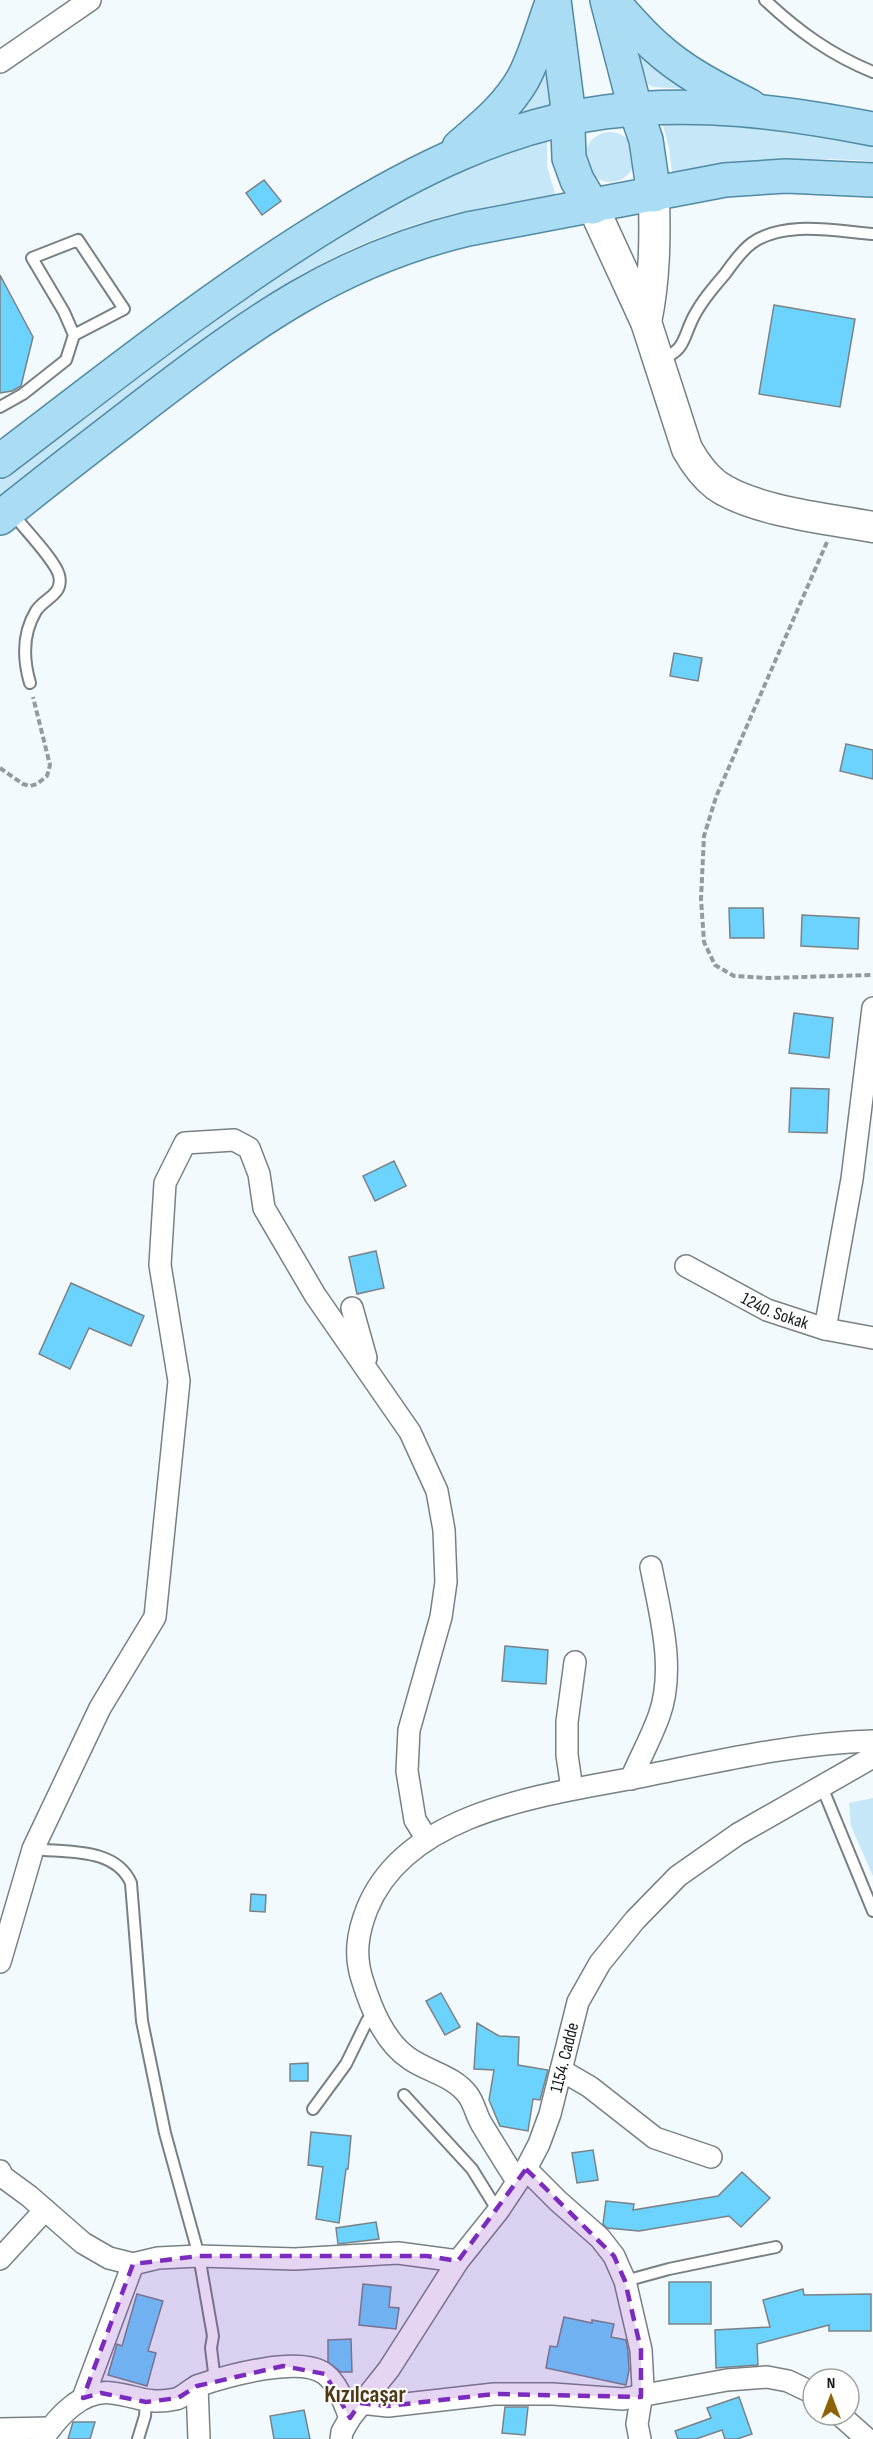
<svg xmlns="http://www.w3.org/2000/svg" width="873" height="2439" viewBox="0 0 873 2439" font-family="'Sofia Sans Condensed',sans-serif">
	<style>
		.green { fill: #c5e7f7 }
		.building { fill: #6cd3fe; stroke: #7b8285; stroke-width: 1.5 }
		.lines { fill: none; stroke-linecap: round; stroke-linejoin: round }
		.lane-casing { stroke: #798083; stroke-width: 14 }
		.street-casing { stroke: #798083; stroke-width: 24 }
		.secondary-casing { stroke: #798083; stroke-width: 33 }
		.primary-casing { stroke: #518aa2; stroke-width: 36 }
		.path { stroke: #949a9d; stroke-width: 4; stroke-dasharray: 6 3; stroke-linecap: butt }
		.lane { stroke: #fff; stroke-width: 10 }
		.street { stroke: #fff; stroke-width: 21 }
		.secondary { stroke: #fff; stroke-width: 30 }
		.primary { stroke: #aaddf3; stroke-width: 33 }
		.marked { fill: #7b2cbf; fill-opacity: 0.2; stroke: #7b2cbf; stroke-width: 4.5; stroke-dasharray: 12 8; stroke-linejoin: round }
		.labels { text-anchor: middle; stroke-width: 4.5; stroke-linejoin: round; paint-order: stroke }
		.street-label { font-size: 18px; fill: #151819; stroke: #fff }
		.district-label { font-size: 24px; font-weight: bold; fill: #503a15; stroke: #fff }
	</style>
	<rect width="100%" height="100%" fill="#f2fafe"/>
	<g class="green">
		<path d="M628,26L704,90L653,87L648,84Z"/>
		<path d="M546,42L551,104L498,121Z"/>
		<path d="M662,122C733,121 803,132 873,146V162C803,153 740,167 672,172L669,147Z"/>
		<circle cx="610" cy="157" r="25"/>
		<path d="M547,139V166L556,197C501,203 448,212 396,231C303,264 229,320 152,380C101,419 51,458 0,497V480L228,306L384,206L480,161Z"/>
		<path d="M873,1798V1876L851,1826L849,1803Z"/>
	</g>
	<g class="building">
		<path d="M264,180L281,201L262,215L246,193Z"/>
		<path d="M0,275L33,337L21,386L12,391L0,393Z"/>
		<path d="M774,305L855,319L840,407L759,394Z"/>
		<path d="M674,653L702,658L698,681L670,676Z"/>
		<path d="M846,744L873,750V779L840,771Z"/>
		<path d="M729,908H763L764,938H730Z"/>
		<path d="M802,915L859,918L858,949L801,946Z"/>
		<path d="M794,1013L833,1018L829,1058L789,1053Z"/>
		<path d="M791,1088L829,1089L827,1133L789,1132Z"/>
		<path d="M394,1161L406,1186L375,1201L363,1176Z"/>
		<path d="M376,1251L384,1288L357,1294L349,1257Z"/>
		<path d="M71,1283L144,1316L131,1346L89,1328L70,1369L39,1354Z"/>
		<path d="M505,1646L548,1650L546,1684L502,1681Z"/>
		<path d="M251,1894L266,1895L265,1912L250,1911Z"/>
		<path d="M441,1993L460,2027L445,2035L426,2001Z"/>
		<path d="M477,2023L499,2036L519,2037L518,2065L548,2070L540,2100L533,2099L528,2131L500,2126L489,2100L494,2070L474,2069Z"/>
		<path d="M308,2063V2081H290V2064Z"/>
		<path d="M311,2132L351,2136L348,2169H346L339,2223L316,2219L323,2167L308,2165Z"/>
		<path d="M593,2150L598,2180L577,2183L572,2153Z"/>
		<path d="M742,2172L770,2198L741,2227L729,2216L639,2231L607,2228L603,2224L606,2201L634,2204L633,2210L718,2196Z"/>
		<path d="M376,2222L379,2239L338,2244L336,2228Z"/>
		<rect x="669" y="2282" width="42" height="42"/>
		<path d="M363,2284L391,2287L389,2307L399,2308L396,2329L359,2325Z"/>
		<path d="M803,2289L804,2295L871,2294V2331H829V2325L757,2344L758,2365L716,2368L715,2330L770,2327L763,2300Z"/>
		<path d="M137,2294L163,2301L148,2351L156,2353L147,2386L108,2375L117,2344L122,2346Z"/>
		<path d="M564,2317L592,2323V2320L614,2324L611,2337L626,2340L628,2352L629,2370L626,2385L546,2368L550,2346L557,2347Z"/>
		<path d="M351,2339L352,2372H341L328,2362V2340Z"/>
		<path d="M739,2397L752,2434L737,2439H725L722,2430L696,2439H678L675,2431L711,2418L707,2408Z"/>
		<path d="M505,2407H528L525,2435L502,2433Z"/>
		<path d="M304,2410L310,2439H274L270,2416Z"/>
		<path d="M95,2422L90,2439H68L73,2422Z"/>
	</g>
	<g class="lines">
		<defs>
			<g id="lane">
				<path d="M765,0C798,31 831,55 873,72"/>
				<path d="M661,359C685,351 683,338 693,318C701,302 713,288 725,274C733,263 741,251 752,243C785,220 835,231 873,234"/>
				<path d="M0,407L23,394L66,360L74,335L64,312L32,258L78,240L124,309L74,335"/>
				<path d="M11,512C22,526 55,560 59,575C64,595 44,598 36,611C22,634 23,659 30,683"/>
				<path d="M822,1787L873,1911"/>
				<path d="M33,1849C67,1853 115,1847 131,1883L142,2021L165,2133L199,2256L213,2336L211,2348L215,2381"/>
				<path d="M404,2095L472,2169L498,2211"/>
				<path d="M313,2109L346,2064L367,2021L374,2011"/>
				<path d="M625,2281L669,2269L776,2247"/>
				<path d="M138,2439L145,2416L146,2402"/>
			</g>
			<g id="street">
				<path d="M0,62L90,0"/>
				<path id="s1" d="M686,1266L767,1310L825,1329L873,1338"/>
				<path d="M352,1308L366,1358"/>
				<path d="M825,1329L852,1179L873,1008"/>
				<path d="M631,1779C640,1758 651,1738 659,1716C676,1669 660,1614 651,1567"/>
				<path d="M572,1789L567,1755V1722L575,1662"/>
				<path d="M0,1962L33,1849L100,1708L155,1617L179,1381L160,1265L165,1183L185,1143L234,1140L249,1148L259,1174L264,1208L315,1295L410,1432L437,1491L444,1530L446,1582L441,1617L409,1730L407,1771L415,1820L427,1839"/>
				<path d="M561,2070L590,2087L655,2138L711,2157"/>
				<path d="M526,2169L558,2201L600,2238L614,2256L625,2281L641,2350L643,2387L637,2424L640,2439"/>
				<path d="M0,2171L3,2177L29,2196L83,2243L109,2258L133,2264L158,2258L199,2256L295,2259L398,2253L458,2261"/>
				<path d="M517,2181C505,2162 493,2143 481,2123C476,2114 474,2103 468,2095C454,2076 429,2072 410,2059C384,2042 371,2008 362,1979C354,1954 358,1932 367,1909C408,1807 556,1794 649,1775C723,1760 797,1743 873,1741"/>
				<path d="M0,2259L45,2210"/>
				<path d="M197,2386L199,2439"/>
				<path d="M83,2398L133,2264"/>
				<path d="M360,2403L388,2406L494,2394H553L623,2399L727,2380L767,2377L788,2381L813,2393"/>
				<path d="M840,2415L867,2439"/>
				<path d="M0,2429L50,2428"/>
				<path d="M43,2439C58,2416 83,2389 112,2393C138,2396 147,2405 176,2399C184,2397 191,2388 200,2385C227,2376 300,2355 325,2374C338,2384 344,2403 350,2418"/>
				<path id="s2" d="M341,2439L342,2432L350,2418L389,2369L458,2261L498,2211L526,2169L539,2144L550,2114L578,2002L600,1963L635,1920L678,1876L738,1834L873,1757"/>
			</g>
			<g id="secondary">
				<path d="M593,207L646,322L687,449C695,463 703,475 716,485C752,511 829,519 873,527"/>
				<path d="M646,322C655,279 655,238 654,195"/>
			</g>
			<g id="primary">
				<path d="M554,0L567,101L569,158L577,180L593,207"/>
				<path d="M607,0L635,108L646,140L654,195"/>
				<path d="M611,0C626,16 640,33 656,47C683,72 717,89 750,106"/>
				<path d="M459,147C483,126 507,107 523,79C536,55 543,26 553,0"/>
				<path d="M0,461C108,379 214,294 330,223C414,171 505,125 605,112C695,100 785,112 873,129"/>
				<path d="M0,518C48,479 98,441 147,403C252,323 337,260 468,229L725,180L786,176L873,180"/>
			</g>
		</defs>
		<use href="#lane" class="lane-casing"/>
		<use href="#street" class="street-casing"/>
		<use href="#secondary" class="secondary-casing"/>
		<use href="#primary" class="primary-casing"/>
		<g class="path">
			<path d="M827,542L716,797L704,836L701,899L704,942L715,965L734,976L768,978L873,975"/>
			<path d="M0,768L23,784L30,786L37,784L47,776L50,765L33,697"/>
		</g>
		<use href="#lane" class="lane"/>
		<use href="#street" class="street"/>
		<use href="#secondary" class="secondary"/>
		<use href="#primary" class="primary"/>
	</g>
	<path class="marked" d="M526,2169L614,2256L625,2281L641,2350V2397L494,2394L388,2406L360,2403L350,2418L325,2374L283,2366L197,2386L178,2398L146,2402L101,2393L83,2398L133,2264L199,2256H427L458,2261Z"/>
	<g class="labels">
		<g class="street-label">
			<text dy="6" stroke="none"><textPath href="#s1" startOffset="100">1240. Sokak</textPath></text>
			<text dy="6" stroke="none"><textPath href="#s2" startOffset="447">1154. Cadde</textPath></text>
		</g>
		<g class="district-label">
			<text x="365" y="2402">Kızılcaşar</text>
		</g>
	</g>
	<g transform="translate(831 2397)"><circle r="28" fill="#ffffff" stroke="#a1a3a3" stroke-width="1.5"/>
	<path d="M0-4.5L10 22L0 15L-10 22Z" fill="#8d6207"/>
	<text y="-9" font-size="16" font-weight="bold" text-anchor="middle" fill="#151819">N</text>
	</g>
</svg>
